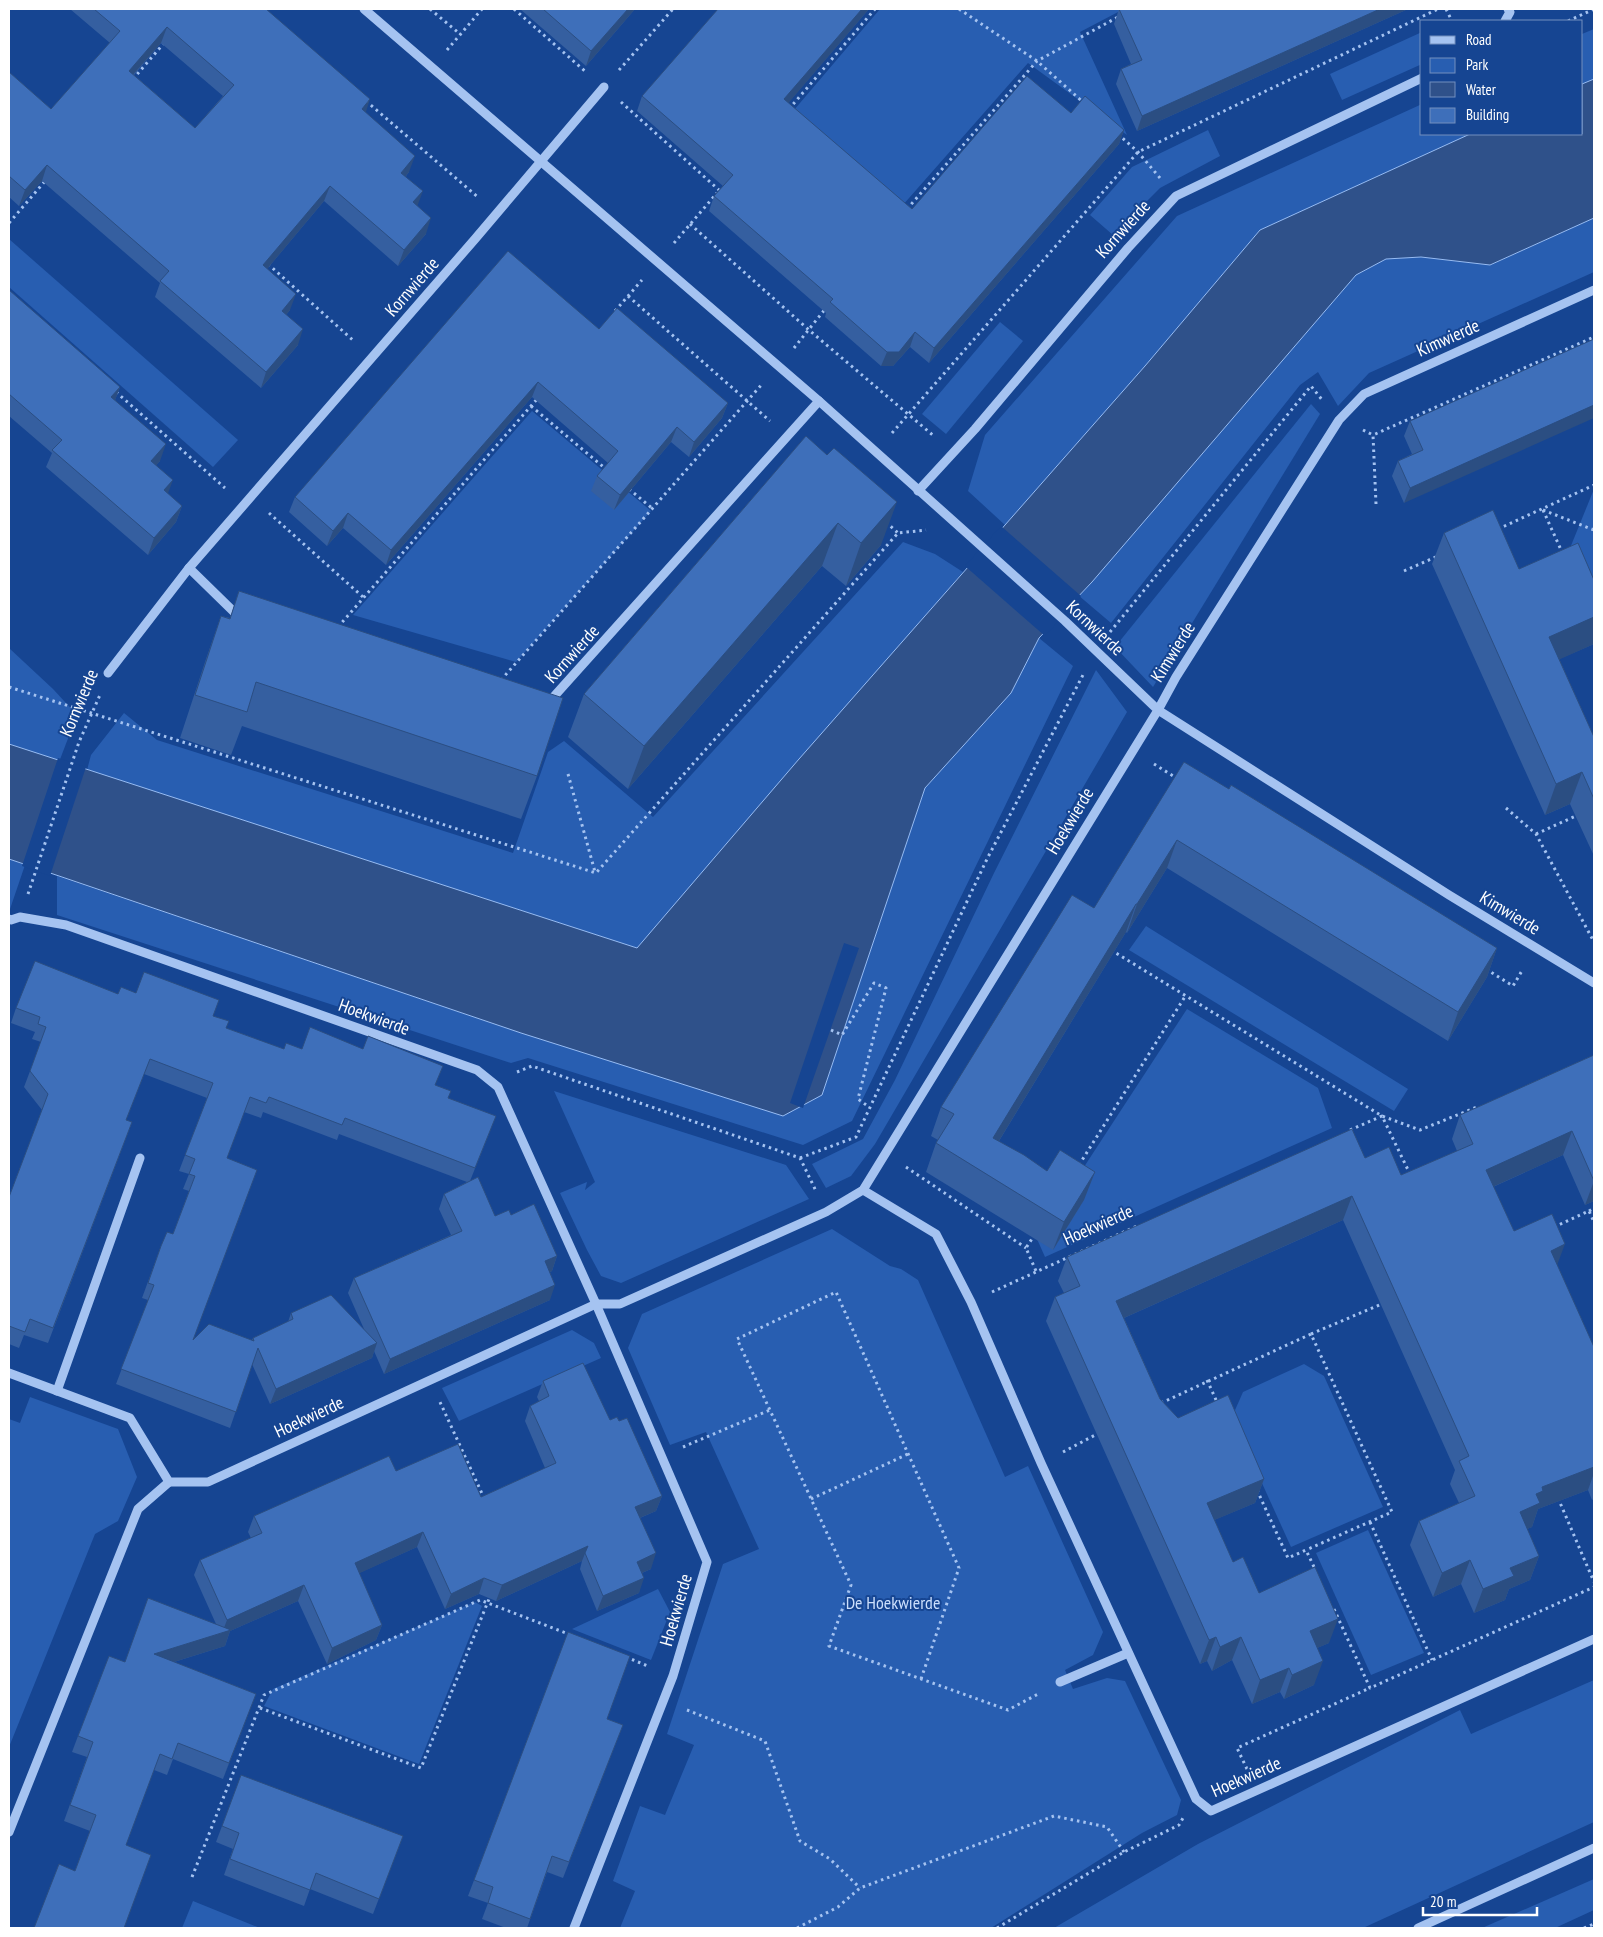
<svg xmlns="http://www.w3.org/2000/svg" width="1603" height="1937" viewBox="0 0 1603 1937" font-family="'PT Sans Narrow',sans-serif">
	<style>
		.green { fill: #285eb1 }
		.water { fill: #2f518a; stroke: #97bcf3 }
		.pier { fill: #164592 }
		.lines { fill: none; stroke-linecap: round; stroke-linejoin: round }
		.path { stroke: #a5c3f1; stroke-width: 3; stroke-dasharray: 2.5 4; stroke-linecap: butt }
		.minor { stroke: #a5c3f1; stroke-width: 9 }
		.wall { fill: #355fa0; fill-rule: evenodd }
		.shaded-wall { fill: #2b4e82 }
		.building { fill: #3e6fba; stroke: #2b4e82; fill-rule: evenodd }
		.labels { text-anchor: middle; stroke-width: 4; stroke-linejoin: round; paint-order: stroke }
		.street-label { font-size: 18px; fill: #fff; stroke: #164592 }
		.park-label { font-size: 18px; fill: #ccdffc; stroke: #164592 }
	</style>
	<rect width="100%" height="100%" fill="#164592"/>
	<g class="green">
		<path d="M880,9H1119L1120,11L1080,32L1127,135L1028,63L902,206L794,110Z"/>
		<path d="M1594,29V79L1582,84V34Z"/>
		<path d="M1422,32V64L1342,100L1330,74Z"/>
		<path d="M1422,104V134H1470L1260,230L1145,366L1005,525L968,491L985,435L1177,216Z"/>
		<path d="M1208,130L1220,156L1160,188L1113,235L1090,215L1132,167Z"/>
		<path d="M1594,218V272L1369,373L1338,406L1318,372L1300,385L1111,623L1078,595L1356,275L1386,259L1421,257L1491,265Z"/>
		<path d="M9,239L238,440L213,467L9,287Z"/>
		<path d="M1000,322L1023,341L946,434L922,414Z"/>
		<path d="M1311,404L1320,414L1153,687L1115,647Z"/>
		<path d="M532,411L651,511L516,662L353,615Z"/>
		<path d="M1594,489V608L1568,553Z"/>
		<path d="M903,542L935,554L963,572L637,948L87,770L91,755L124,713L157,740L513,853L548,752L564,741L653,817Z"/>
		<path d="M1039,638L1073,666L852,1121L803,1145L528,1058L511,1063L57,915V876L521,1033L822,1094L925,788L1011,693Z"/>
		<path d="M9,648L53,689L77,715L59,762L9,744Z"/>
		<path d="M1096,670L1127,712L875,1144L851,1176L826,1188L812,1164L863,1139L895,1080L994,873Z"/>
		<path d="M9,859L25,865L9,912Z"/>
		<path d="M1146,926L1408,1089L1394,1111L1129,950Z"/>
		<path d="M1187,1009L1318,1088L1332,1128L1045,1257L1037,1239Z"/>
		<path d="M554,1091L786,1165L809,1199L621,1283L601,1276L587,1250L560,1193L587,1182L585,1190L595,1182Z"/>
		<path d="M832,1229L890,1266L901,1269L918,1280L1005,1477L1028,1466L1103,1632L1093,1655L1065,1670L1073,1689L1107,1678L1125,1681L1181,1800L1177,1815L1142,1833L991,1928H620L635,1891L613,1881L640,1806L665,1815L694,1745L667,1734L723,1564L759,1549L706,1432L670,1445L628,1348L642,1314Z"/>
		<path d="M572,1330L594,1343L601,1358L459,1421L442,1388Z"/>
		<path d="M1304,1364L1324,1376L1383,1507L1291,1547L1232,1417L1243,1392Z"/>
		<path d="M30,1397L118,1429L137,1477L118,1521L95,1534L9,1747V1419L20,1423Z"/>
		<path d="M1368,1530L1424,1653L1371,1675L1316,1553Z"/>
		<path d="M658,1589L670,1612L651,1660L572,1629Z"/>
		<path d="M475,1602L482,1606L419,1764L264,1706L273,1689Z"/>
		<path d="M1594,1680V1822L1363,1928H1054L1198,1844L1460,1710L1471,1734Z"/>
		<path d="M1594,1879V1910L1555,1928H1482Z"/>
		<path d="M193,1901L260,1928H182Z"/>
	</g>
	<path class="water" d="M1594,79V218L1490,265L1421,257L1386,259L1356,275L1092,582L1039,638L1011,693L925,788L822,1095L783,1116L521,1033L9,859V744L637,948L799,759L1145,366L1260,230L1470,134H1582V84Z"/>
	<g class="pier">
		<path d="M1001,526L1081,596L1045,636L965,566Z"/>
		<path d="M58,758L86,767L50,876L22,866Z"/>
		<path d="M844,943L859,948L803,1108L790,1103Z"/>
	</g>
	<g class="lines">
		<g class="path">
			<path d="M430,9L460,34"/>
			<path d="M514,9L586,72"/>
			<path d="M959,9L1037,61L1084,103"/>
			<path d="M1446,9L1452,21"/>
			<path d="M1568,21L1594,9"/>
			<path d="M447,50L482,9"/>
			<path d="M619,70L673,9"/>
			<path d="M133,79L165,42"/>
			<path d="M366,101L479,198"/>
			<path d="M621,102L719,190"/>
			<path d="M789,109L875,9"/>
			<path d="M1118,134L1138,152L1160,178"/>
			<path d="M907,209L1037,61L1118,17"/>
			<path d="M9,223L46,180"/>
			<path d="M690,224L809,330L935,437"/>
			<path d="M674,243L717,193"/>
			<path d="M268,264L355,342"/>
			<path d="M628,296L770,421"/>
			<path d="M615,311L642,280"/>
			<path d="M794,348L826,308"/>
			<path d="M116,392L225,488"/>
			<path d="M531,406L607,470"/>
			<path d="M1363,430L1373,435"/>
			<path d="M892,433L1138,152L1438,9"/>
			<path d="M629,489L653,509"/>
			<path d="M1376,504L1373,435L1594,337"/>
			<path d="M1543,510L1562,552"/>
			<path d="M1543,510L1594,530"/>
			<path d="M269,513L363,597"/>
			<path d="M886,522L898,533"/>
			<path d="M1498,529L1594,485"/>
			<path d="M1404,571L1438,556"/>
			<path d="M338,627L538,398"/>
			<path d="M1110,632L1311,386L1323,401"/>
			<path d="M501,680L763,383"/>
			<path d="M9,687L596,873L898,533L926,530"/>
			<path d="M1154,764L1178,779"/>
			<path d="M568,774L595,872"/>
			<path d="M1506,808L1536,834L1594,942"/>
			<path d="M1536,834L1580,814"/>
			<path d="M28,894L79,742L100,695"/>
			<path d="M1111,950L1382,1116L1420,1130L1477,1107"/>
			<path d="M1486,969L1513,986L1523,969"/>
			<path d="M831,1030L842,1035L874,983L886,988L858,1099L869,1107"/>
			<path d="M517,1072L532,1066L800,1158L816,1191"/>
			<path d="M1350,1130L1382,1116L1410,1174"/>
			<path d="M800,1158L856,1137L987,859L1084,673"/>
			<path d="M1079,1165L1186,995"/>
			<path d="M906,1167L1026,1248"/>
			<path d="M1589,1211L1594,1208"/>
			<path d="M1554,1227L1589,1211L1594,1222"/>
			<path d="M1035,1234L1026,1248L1036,1271"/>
			<path d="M992,1292L1137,1226"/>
			<path d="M1311,1334L1384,1303"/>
			<path d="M1207,1380L1217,1402"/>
			<path d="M440,1402L484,1498"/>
			<path d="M1161,1403L1311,1334L1392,1512L1306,1550"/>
			<path d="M683,1447L770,1410"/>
			<path d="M1063,1452L1099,1433"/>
			<path d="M1257,1490L1288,1558L1306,1550L1315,1569"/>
			<path d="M1558,1498L1594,1582"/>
			<path d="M811,1499L908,1454"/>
			<path d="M1370,1522L1432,1660"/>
			<path d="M1334,1609L1370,1688L1594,1587"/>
			<path d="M626,1657L650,1667"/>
			<path d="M921,1679L959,1568L836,1292L737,1339L851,1585L829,1646L1008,1710L1040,1693"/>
			<path d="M260,1708L421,1768L491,1594"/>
			<path d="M687,1710L765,1741L800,1841L830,1859L860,1888"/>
			<path d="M1247,1769L1237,1748L1370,1688"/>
			<path d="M192,1877L264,1695L480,1600L571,1635"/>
			<path d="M797,1928L838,1907L860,1888L1054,1816L1107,1827L1124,1852"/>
			<path d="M997,1928L1124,1852L1179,1825L1183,1818"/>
			<path d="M1584,1928L1594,1924"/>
		</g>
		<g class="minor">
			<path d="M1505,21L1510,12L1508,9"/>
			<path d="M1594,290L1364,394L1339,420L1176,677L1158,710L1449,895L1594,983"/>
			<path d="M918,491L975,429L1128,248L1176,196L1422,78"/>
			<path d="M244,615L234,612L189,568L475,239L604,87"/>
			<path d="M108,673L189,568"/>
			<path d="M549,702L819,401"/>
			<path d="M9,919L11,920L20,917L66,925L477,1070L498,1087L596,1304L707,1562L673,1676L574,1928"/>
			<path d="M863,1190L936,1234L971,1302L1041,1463L1196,1799L1211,1811L1594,1639"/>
			<path d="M9,1373L130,1418L169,1482H208L596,1304H620L826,1212L863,1190L1158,710L1065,621L819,401L364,9"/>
			<path d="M57,1391L140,1158"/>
			<path d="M1060,1682L1128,1653"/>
			<path d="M9,1832L138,1509L169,1482"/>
			<path d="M1418,1928L1594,1848"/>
		</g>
	</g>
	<g class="wall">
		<path d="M70,9H266L366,113L409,172L406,176L417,206L426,234L398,266L324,201L267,269L290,310L286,315L298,345L261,388L155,297L160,283L42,181L19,206L9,197V72L51,109L110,43ZM161,43L223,96L195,128L134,75Z"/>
		<path d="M520,9H635L586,66Z"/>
		<path d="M869,9L788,103L912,209L1071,113L1124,130L1119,144L929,363L910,347L893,366H881L825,317L826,313L709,211L714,196L723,186L637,111L642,96Z"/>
		<path d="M1119,9H1408L1137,131L1116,84L1121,69L1131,64L1114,24Z"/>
		<path d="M9,290L120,387L115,400L160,461L156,465L168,494L182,506L176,522L148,555L46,467L52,453L9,416Z"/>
		<path d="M599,329L728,403L722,418L689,457L671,442L614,510L591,491L597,476L608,463L532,397L386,565L343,528L327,546L289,512L295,497Z"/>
		<path d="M1594,339L1404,503L1392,476L1398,461L1412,454L1404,436L1410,421Z"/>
		<path d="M806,436L881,545L846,586L822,566L628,789L568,737L584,694Z"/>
		<path d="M1444,533L1519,569L1594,644L1559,659L1594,737V856L1570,804L1545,815L1432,564Z"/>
		<path d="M239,591L537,776L521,819L242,726L231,755L180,738L206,659L221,616L230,618Z"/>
		<path d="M1229,789L1497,948L1487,977L1448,1041L1167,868L1127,933L1126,932L999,1141L1084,1200L1053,1250L926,1172L936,1143L938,1140L931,1136L941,1107L1094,908Z"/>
		<path d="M136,993L213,1016L226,1028L284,1049H302L436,1085L449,1098L490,1131L470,1181L495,1216L511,1215L557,1256L552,1271L550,1272V1300L384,1374L374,1351L372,1358L270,1404L252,1364L230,1428L116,1384L148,1300L142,1298L161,1246L173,1234L189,1191L183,1189L189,1174L179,1171L207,1098L144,1074L126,1120L132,1122L48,1343L24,1335L19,1348L9,1344V1197L42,1110L24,1087L41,1042L32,1039L35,1032L11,1023L16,1008L118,994ZM244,1112L261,1118L263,1112L337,1140L339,1134L467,1182L444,1194L439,1209L451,1235L354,1278L348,1293L364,1329L291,1313L288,1322L253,1338L252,1340L194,1339L227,1158Z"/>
		<path d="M1594,1055V1201L1585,1205L1563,1155L1493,1187L1514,1231L1557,1265L1594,1347V1499L1592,1500L1588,1490L1538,1509L1532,1527L1527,1529L1539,1556L1530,1580L1509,1589L1505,1600L1474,1613L1461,1584L1433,1597L1410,1545L1419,1521L1459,1503L1450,1484L1455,1470L1343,1220L1124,1318L1160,1399L1178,1418L1264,1479L1255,1503L1214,1520L1233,1562L1259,1593L1329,1643L1317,1648L1314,1685L1284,1699L1280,1692L1252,1704L1232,1660L1212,1671L1207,1661L1200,1664L1046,1321L1055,1297L1064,1293L1058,1281L1067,1257L1365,1158L1401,1175L1457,1151L1452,1139L1460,1115Z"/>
		<path d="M543,1381L610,1420L619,1421L662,1496L656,1511L640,1518L651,1569L642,1573L639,1593L597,1611L580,1569L582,1561L496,1601L479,1594L445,1609L417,1547L359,1573L382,1625L376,1640L327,1664L298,1601L230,1631L225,1646L174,1662L256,1694L223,1779L173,1759L167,1775L154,1770L75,1871L90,1831L64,1821L87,1757L72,1752L78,1736L125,1662L216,1624L194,1575L200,1560L251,1538L248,1532L254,1516L396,1471L481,1497L545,1468L525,1421L530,1406L539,1401L537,1397Z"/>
		<path d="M568,1632L607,1719L623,1725L563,1878L547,1872L527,1928H506L482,1919L488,1903L468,1896Z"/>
		<path d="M222,1826L403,1836L373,1914L310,1889L304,1906L224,1875L233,1849L216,1842Z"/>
	</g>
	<g class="shaded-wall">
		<path d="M628,9H635L586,66L591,51Z"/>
		<path d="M862,9H869L779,114L784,99Z"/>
		<path d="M1380,9H1408L1137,131L1142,116Z"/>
		<path d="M167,27L161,43L123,86L129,71Z"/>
		<path d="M370,99L365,115L362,109Z"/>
		<path d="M1124,130L1119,144L929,363L934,348Z"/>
		<path d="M415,156L409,172L396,188L401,173Z"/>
		<path d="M47,165L42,181L19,206L25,190Z"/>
		<path d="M330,186L324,201L257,281L263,265Z"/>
		<path d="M423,191L417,207L413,202Z"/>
		<path d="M431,218L426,234L398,266L404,250Z"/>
		<path d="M296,294L290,310L276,327L282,311Z"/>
		<path d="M303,329L298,345L261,388L266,372Z"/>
		<path d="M915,332L910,347L893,366H881L887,352Z"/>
		<path d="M538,382L532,397L386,565L391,550Z"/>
		<path d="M120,387L114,403L111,397Z"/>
		<path d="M728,403L722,418L689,457L694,442Z"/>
		<path d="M1594,405V418L1404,503L1410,488Z"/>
		<path d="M677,427L671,442L614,510L620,495Z"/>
		<path d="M166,444L160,461L146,477L151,461Z"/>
		<path d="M173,480L167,496L164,490Z"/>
		<path d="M897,502L881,545L846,586L861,543Z"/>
		<path d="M182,506L176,522L148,555L154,538Z"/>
		<path d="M348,513L343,528L327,546L333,531Z"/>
		<path d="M838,523L822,566L628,789L644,746Z"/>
		<path d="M1594,617V644L1538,669L1549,637Z"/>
		<path d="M1582,772L1570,804L1545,815L1556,784Z"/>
		<path d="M1177,840L1167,868L1127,933L1137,904Z"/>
		<path d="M1136,904L1126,932L983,1167L993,1138Z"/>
		<path d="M1497,948L1487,977L1448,1041L1458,1012Z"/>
		<path d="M1572,1131L1563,1155L1477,1194L1486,1170Z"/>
		<path d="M1095,1172L1084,1200L1053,1250L1064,1222Z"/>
		<path d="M1594,1181V1201L1585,1205Z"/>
		<path d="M1352,1196L1343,1220L1108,1325L1116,1301Z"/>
		<path d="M1565,1244L1556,1268L1551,1251Z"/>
		<path d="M557,1256L552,1271L539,1277L545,1261Z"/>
		<path d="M555,1285L550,1300L384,1374L390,1359Z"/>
		<path d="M377,1343L372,1358L270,1404L276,1389Z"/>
		<path d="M1594,1467V1473L1588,1490L1538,1509L1532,1527L1511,1536L1520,1512L1542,1487Z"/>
		<path d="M1264,1479L1255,1503L1198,1527L1207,1503Z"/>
		<path d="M662,1496L656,1511L630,1522L635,1507Z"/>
		<path d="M423,1532L417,1547L349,1578L355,1563Z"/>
		<path d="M588,1546L582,1561L496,1601L502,1585Z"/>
		<path d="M656,1553L651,1569L632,1577L637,1562Z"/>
		<path d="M1539,1556L1530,1580L1509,1589L1505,1600L1474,1613L1483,1589L1510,1568Z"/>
		<path d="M1470,1560L1461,1584L1433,1597L1442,1573Z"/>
		<path d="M484,1578L479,1594L445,1609L451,1594Z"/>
		<path d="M644,1578L639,1593L597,1611L603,1596Z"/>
		<path d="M304,1585L298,1601L230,1631L225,1646L148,1670L154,1654L222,1633L227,1620Z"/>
		<path d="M1338,1619L1329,1643L1301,1655L1310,1631Z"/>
		<path d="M382,1625L376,1640L327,1664L332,1648Z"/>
		<path d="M1216,1637L1207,1661L1200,1664L1209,1640Z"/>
		<path d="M1241,1637L1232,1660L1212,1671L1220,1647Z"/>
		<path d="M1323,1661L1314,1685L1284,1699L1292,1675Z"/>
		<path d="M1289,1668L1280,1692L1252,1704L1260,1680Z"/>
		<path d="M256,1694L250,1710L223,1779L229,1763Z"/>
	</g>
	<g class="building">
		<path d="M94,9H266L370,99L362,109L415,156L401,173L423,191L413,202L431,218L404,250L330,186L263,265L296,294L282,311L303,329L266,372L160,281L169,271L47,165L25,190L9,176V72L51,109L120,31ZM167,27L234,85L195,128L129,71Z"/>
		<path d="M543,9H628L591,51Z"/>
		<path d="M718,9H862L784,99L912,209L1027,76L1071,113L1085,96L1124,130L934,348L915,332L899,352H887L830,302L833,299L714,196L733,175L642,96Z"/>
		<path d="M1119,9H1380L1142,116L1121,69L1142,60Z"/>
		<path d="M508,251L599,329L617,308L728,403L694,442L677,427L620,495L597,476L618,451L538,382L391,550L348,513L333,531L295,497Z"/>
		<path d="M9,290L120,387L111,397L166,444L151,461L173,480L164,490L182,506L154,538L52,450L62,440L9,394Z"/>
		<path d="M1594,339V405L1410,488L1398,461L1423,450L1410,421Z"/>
		<path d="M806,436L827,455L834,448L897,502L861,543L838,523L644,746L584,694Z"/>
		<path d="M1493,510L1519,569L1578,543L1594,580V617L1549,637L1594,737V799L1582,772L1556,784L1444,533Z"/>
		<path d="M239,591L563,698L537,776L256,682L247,712L195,695L221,616L230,619Z"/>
		<path d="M1184,762L1229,789L1231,785L1497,948L1458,1012L1177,840L1137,904H1136L993,1138L1024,1155L1047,1171L1060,1150L1095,1172L1064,1222L936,1143L954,1114L941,1107L1072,895L1094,908Z"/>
		<path d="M35,961L118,994L121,987L136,993L144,972L219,1000L213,1016L229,1021L226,1028L284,1049L286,1043L302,1049L310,1027L363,1049L368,1036L443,1066L435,1085L451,1091L448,1098L496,1116L475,1168L345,1118L342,1125L269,1097L266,1103L250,1097L227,1158L257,1170L193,1340L209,1324L254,1341L253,1338L293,1319L291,1313L331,1295L377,1343L276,1389L258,1348L236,1412L121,1369L154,1285L148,1283L161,1246L167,1232L173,1234L195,1176L189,1174L195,1159L185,1155L213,1083L150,1059L126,1120L132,1122L53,1328L30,1319L25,1332L9,1326V1197L48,1094L30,1071L46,1027L38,1024L40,1017L16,1008Z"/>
		<path d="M1594,1055V1181L1572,1131L1486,1170L1514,1231L1552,1214L1565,1244L1551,1251L1594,1347V1467L1542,1487L1543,1491L1536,1494L1540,1503L1520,1512L1539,1556L1510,1568L1514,1576L1483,1589L1470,1560L1442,1573L1419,1521L1475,1496L1459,1461L1469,1456L1352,1196L1116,1301L1160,1399L1178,1418L1228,1395L1264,1479L1207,1503L1233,1562L1243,1557L1259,1593L1315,1567L1338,1619L1310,1631L1323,1661L1292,1675L1289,1668L1260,1680L1241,1637L1220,1647L1216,1637L1209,1640L1055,1297L1080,1286L1067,1257L1352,1129L1365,1158L1389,1147L1401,1175L1473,1144L1460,1115Z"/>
		<path d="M478,1177L495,1216L509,1210L511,1215L534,1204L557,1256L545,1261L555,1285L390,1359L354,1278L462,1231L444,1194Z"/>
		<path d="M583,1363L610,1420L617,1417L619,1421L627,1418L662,1496L635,1507L656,1553L637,1562L644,1578L603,1596L585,1553L588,1546L502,1585L484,1578L451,1594L423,1532L355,1563L382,1625L332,1648L304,1585L227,1620L200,1560L262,1533L254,1516L389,1456L396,1471L458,1444L481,1497L556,1463L530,1406L549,1396L543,1381Z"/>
		<path d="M148,1598L231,1630L154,1654L256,1694L229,1763L178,1743L172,1759L160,1754L126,1845L151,1855L124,1928H34L59,1864L75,1871L96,1815L70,1805L93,1742L78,1736L109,1656L125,1662Z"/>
		<path d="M568,1632L630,1656L607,1719L623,1725L569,1862L552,1856L530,1919L488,1903L493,1887L474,1880Z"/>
		<path d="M241,1775L403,1836L379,1899L316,1873L310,1890L230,1859L239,1833L222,1826Z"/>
	</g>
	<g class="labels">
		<g class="street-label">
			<text transform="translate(1123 229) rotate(-48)" y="6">Kornwierde</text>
			<text transform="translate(412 287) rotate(-49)" y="6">Kornwierde</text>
			<text transform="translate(1448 338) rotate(-24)" y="6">Kimwierde</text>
			<text transform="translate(1095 628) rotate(43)" y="6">Kornwierde</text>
			<text transform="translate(1173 652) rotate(-58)" y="6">Kimwierde</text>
			<text transform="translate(572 654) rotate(-48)" y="6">Kornwierde</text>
			<text transform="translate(79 703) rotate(-67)" y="6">Kornwierde</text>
			<text transform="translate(1070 821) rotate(-59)" y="6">Hoekwierde</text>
			<text transform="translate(1510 913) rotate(31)" y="6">Kimwierde</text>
			<text transform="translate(374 1017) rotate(20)" y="6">Hoekwierde</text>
			<text transform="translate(1098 1225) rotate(-24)" y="6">Hoekwierde</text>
			<text transform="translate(309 1417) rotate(-25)" y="6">Hoekwierde</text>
			<text transform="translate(676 1610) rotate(-74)" y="6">Hoekwierde</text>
			<text transform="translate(1246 1777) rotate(-24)" y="6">Hoekwierde</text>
		</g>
		<g class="park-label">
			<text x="893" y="1609">De Hoekwierde</text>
		</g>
	</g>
	<rect width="1603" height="1937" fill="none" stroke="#ffffff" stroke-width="20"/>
	<rect x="1420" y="20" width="162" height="115" fill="#164592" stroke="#738fbe"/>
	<rect x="1430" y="36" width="25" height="8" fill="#a5c3f1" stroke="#738fbe"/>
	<text x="1466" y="45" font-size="15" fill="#ffffff">Road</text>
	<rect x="1430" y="58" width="25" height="15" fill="#285eb1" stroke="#738fbe"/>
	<text x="1466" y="70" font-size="15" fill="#ffffff">Park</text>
	<rect x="1430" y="82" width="25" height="15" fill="#2f518a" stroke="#738fbe"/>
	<text x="1466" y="95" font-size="15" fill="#ffffff">Water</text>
	<rect x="1430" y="108" width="25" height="15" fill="#3e6fba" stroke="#738fbe"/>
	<text x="1466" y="120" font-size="15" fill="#ffffff">Building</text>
	<path d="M1423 1907v8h114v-8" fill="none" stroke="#ffffff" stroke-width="2.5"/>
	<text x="1430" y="1907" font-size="15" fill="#ffffff" stroke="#164592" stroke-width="4" paint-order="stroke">20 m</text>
</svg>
